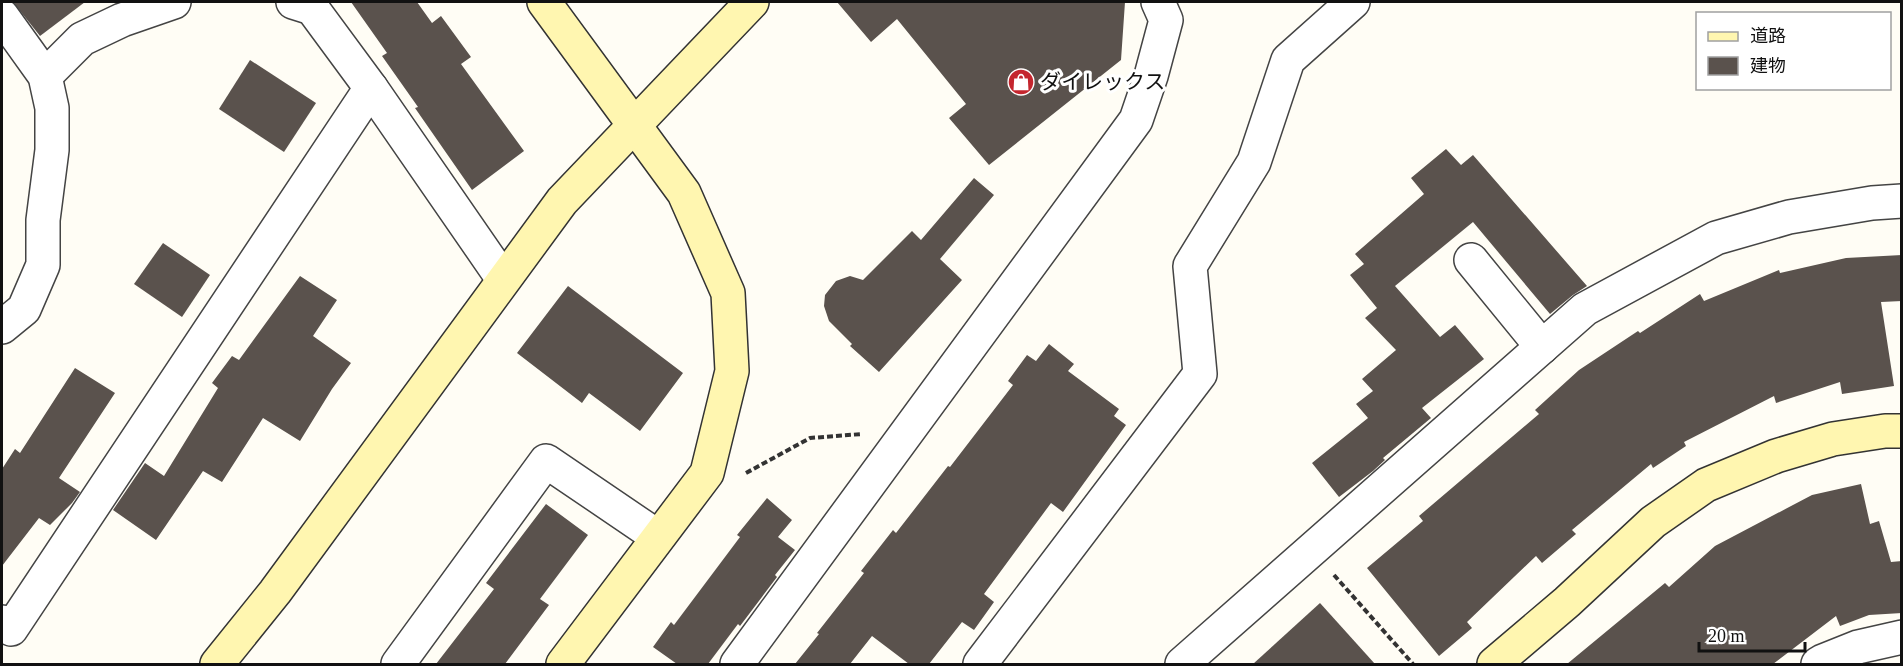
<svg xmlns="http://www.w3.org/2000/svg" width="1903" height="666" viewBox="0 0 1903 666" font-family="'Times New Roman','Noto Sans JP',serif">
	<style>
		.building { fill: #5a524d }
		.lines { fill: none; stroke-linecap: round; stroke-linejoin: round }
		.street-casing { stroke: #444; stroke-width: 36 }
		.secondary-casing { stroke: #333; stroke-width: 36 }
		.path { stroke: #333; stroke-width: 4; stroke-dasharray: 6 3; stroke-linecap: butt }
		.street { stroke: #fff; stroke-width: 33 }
		.secondary { stroke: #fff6b0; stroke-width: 33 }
		.labels { text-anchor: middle; stroke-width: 6; stroke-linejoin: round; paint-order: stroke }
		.poi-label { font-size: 21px; fill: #111; stroke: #fff; text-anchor: start }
	</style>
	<rect width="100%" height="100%" fill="#fffdf5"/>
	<g class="building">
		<path d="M13,2H85L40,36Z"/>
		<path d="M351,2H417L432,23L441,16L471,57L461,64L524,151L472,190L415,108L418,107L382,56L387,53Z"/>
		<path d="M837,2H1125L1121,60L989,165L949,118L966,104L897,19L871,42Z"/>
		<path d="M250,60L316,103L284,152L219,109Z"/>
		<path d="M1446,149L1461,165L1473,155L1587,286L1573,295L1550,314L1473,222L1395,286L1440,337L1455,325L1484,359L1422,408L1431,418L1383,458L1385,460L1373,471L1339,497L1312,463L1368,418L1356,404L1373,391L1362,379L1396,350L1365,318L1377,308L1350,275L1364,264L1355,254L1424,194L1411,178Z"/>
		<path d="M974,178L994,195L940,259L962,280L879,372L850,346L852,344L829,321L824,306L825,295L836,281L850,276L863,280L912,231L921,240Z"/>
		<path d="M163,243L210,275L182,317L134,284Z"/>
		<path d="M1902,255V301L1881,302L1894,386L1842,394L1840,382L1776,403L1774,396L1684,442L1686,446L1653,468L1651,464L1572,530L1576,534L1542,563L1536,556L1467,622L1472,628L1439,656L1367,568L1423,521L1419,516L1539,414L1535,410L1579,370L1638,331L1640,333L1700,294L1704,301L1779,270L1780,273L1846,258Z"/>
		<path d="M300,276L337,300L313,336L351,363L332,389L300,441L263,418L222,482L203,471L156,540L113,510L145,463L164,476L218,388L212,383L232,356L239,360Z"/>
		<path d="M568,286L683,373L640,431L589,393L582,403L517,353Z"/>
		<path d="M1049,344L1074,364L1068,371L1119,409L1114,416L1126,425L1063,512L1051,503L984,594L994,602L974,630L962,622L929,664H909L872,636L850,664H795L819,634L817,633L864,573L861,571L893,530L896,533L948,466L950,467L1013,385L1008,381L1027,355L1036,361Z"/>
		<path d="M75,368L115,393L59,478L80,492L72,503L50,525L39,518L2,566V469L15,449L20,453Z"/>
		<path d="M1861,484L1870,524L1879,521L1891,562L1902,561V613L1869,615L1840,626L1836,616L1773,664H1567L1665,583L1669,587L1715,546L1812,495Z"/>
		<path d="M767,498L792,520L778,537L795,550L775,575L777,577L740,626L738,624L708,664H677L653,647L671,622L674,625L740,537L737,535Z"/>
		<path d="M546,504L588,535L540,599L549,605L505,664H436L494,589L486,583Z"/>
		<path d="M1320,603L1375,664H1253Z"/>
	</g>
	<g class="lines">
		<defs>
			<g id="street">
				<path d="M293,2L312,8L371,88L503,279"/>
				<path d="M2,16L45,76L52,108V150L43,220V265L24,309L2,327"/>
				<path d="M45,76L82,39L122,20L174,2"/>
				<path d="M1471,260L1542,347"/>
				<path d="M2,622L11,629L371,88"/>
				<path d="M398,664L546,461L658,537"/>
				<path d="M737,664L1136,120L1151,76L1166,20L1158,2"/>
				<path d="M980,664L1200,374L1190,266L1254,162L1288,60L1353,2"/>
				<path d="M1182,664L1585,309L1716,238L1789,217L1872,203L1902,201"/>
				<path d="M1818,664L1823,661L1858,647L1902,637"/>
			</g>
			<g id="secondary">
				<path d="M544,2L684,193L728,293L732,371L707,473L563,664"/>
				<path d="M217,664L275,592L562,201L752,2"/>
				<path d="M1494,664L1567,602L1653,522L1706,485L1776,456L1833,439L1885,431H1902"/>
			</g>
		</defs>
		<use href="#street" class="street-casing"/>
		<use href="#secondary" class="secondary-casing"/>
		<g class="path">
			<path d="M746,473L810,438L862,434"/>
			<path d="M1334,575L1413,664"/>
		</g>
		<use href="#street" class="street"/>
		<use href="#secondary" class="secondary"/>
	</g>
	<defs>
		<symbol id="shop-disc" viewBox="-11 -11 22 22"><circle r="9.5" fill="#c4262e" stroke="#fff"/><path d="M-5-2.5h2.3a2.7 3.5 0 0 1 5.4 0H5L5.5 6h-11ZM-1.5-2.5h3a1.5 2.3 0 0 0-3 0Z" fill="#fff"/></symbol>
	</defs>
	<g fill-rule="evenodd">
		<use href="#shop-disc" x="1006" y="67" width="30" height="30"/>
	</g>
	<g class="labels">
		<g class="poi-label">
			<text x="1040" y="89">ダイレックス</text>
		</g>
	</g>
	<rect width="1903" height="666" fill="none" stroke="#111111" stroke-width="6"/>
	<rect x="1696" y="12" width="195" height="78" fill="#ffffff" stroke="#a0a0a0" stroke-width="1.5"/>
	<rect x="1708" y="32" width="30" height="9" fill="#fff6b0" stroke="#a0a0a0" stroke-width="1.5"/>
	<text x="1750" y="42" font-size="18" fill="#111111">道路</text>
	<rect x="1708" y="57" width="30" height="18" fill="#5a524d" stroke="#a0a0a0" stroke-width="1.5"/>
	<text x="1750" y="72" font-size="18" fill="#111111">建物</text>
	<path d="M1699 642v9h106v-9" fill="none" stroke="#111111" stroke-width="3"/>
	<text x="1708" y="642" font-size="18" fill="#111111" stroke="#ffffff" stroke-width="4.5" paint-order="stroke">20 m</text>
</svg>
